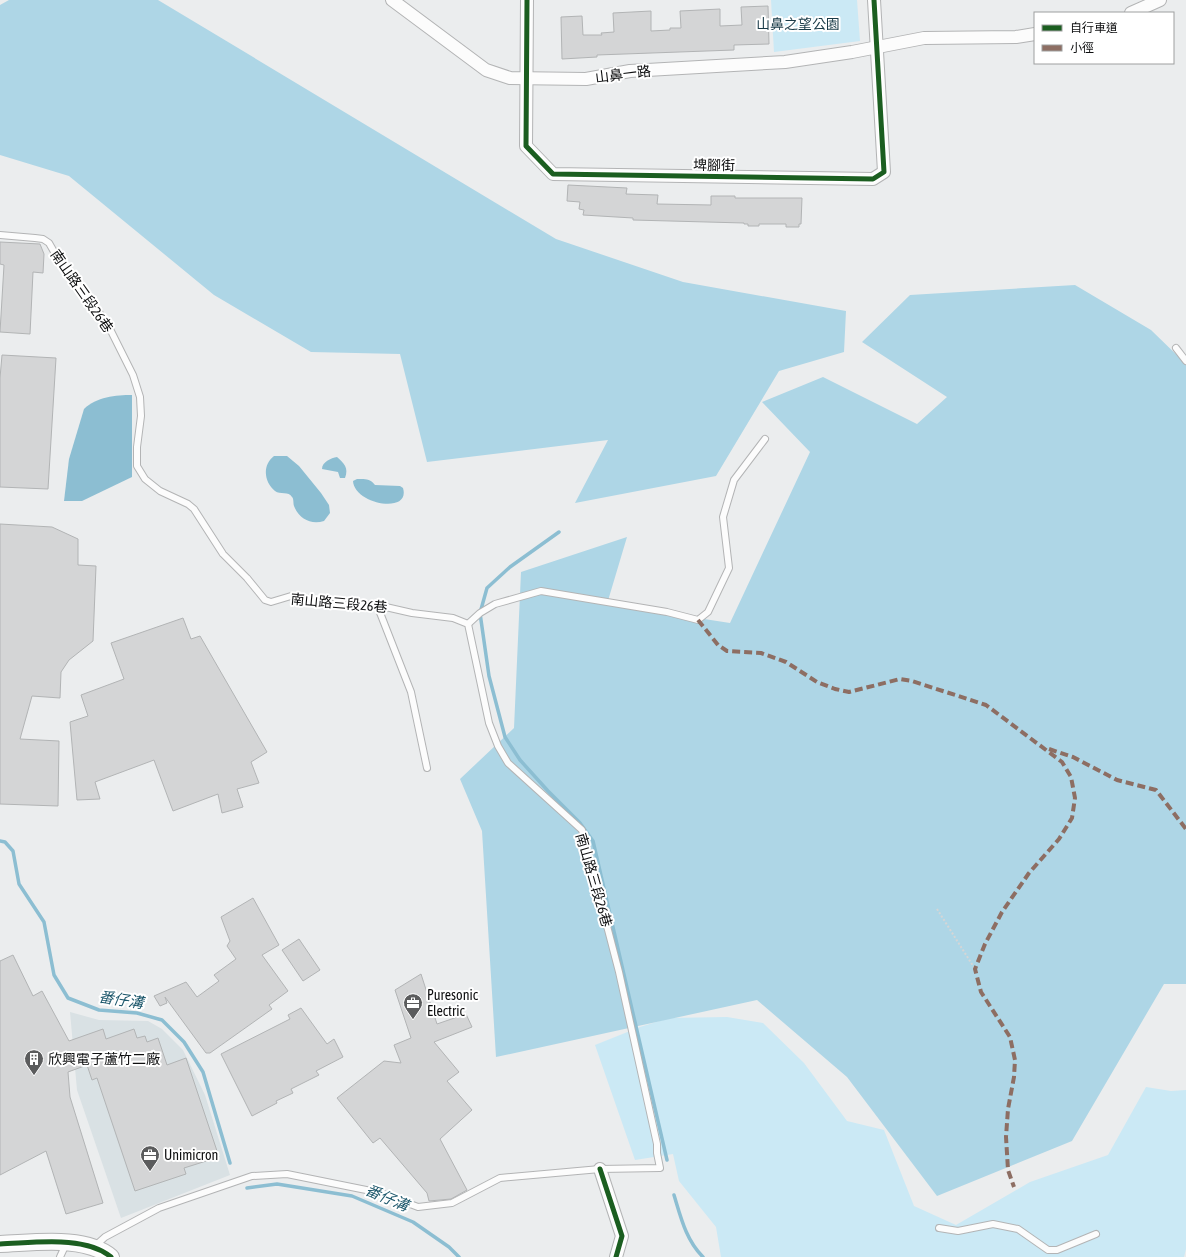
<svg xmlns="http://www.w3.org/2000/svg" width="1186" height="1257" viewBox="0 0 1186 1257" font-family="'Asap Condensed','Noto Sans TC',sans-serif">
	<style>
		.built { fill: #d9e1e4 }
		.green { fill: #cbe9f5 }
		.forest { fill: #aed6e6 }
		.water { fill: #8cbed2 }
		.lines { fill: none; stroke-linecap: round; stroke-linejoin: round }
		.stream { stroke: #8cbed2; stroke-width: 3.5 }
		.building { fill: #d4d5d6; stroke: #b2b4b5 }
		.lane-casing { stroke: #b3b4b5; stroke-width: 8 }
		.street-casing { stroke: #b3b4b5; stroke-width: 14 }
		.secondary-casing { stroke: #b3b4b5; stroke-width: 18 }
		.path { stroke: #d5d6d6; stroke-width: 2; stroke-dasharray: 2 2; stroke-linecap: butt }
		.lane { stroke: #fcfcfc; stroke-width: 6 }
		.street { stroke: #fcfcfc; stroke-width: 12 }
		.secondary { stroke: #fcfcfc; stroke-width: 16 }
		.quiet { stroke: #8d6e63; stroke-width: 4; stroke-dasharray: 8 4; stroke-linecap: butt }
		.cycleway-casing { stroke: #fff; stroke-width: 8 }
		.cycleway { stroke: #1b5e20; stroke-width: 5 }
		.labels { text-anchor: middle; stroke-width: 4; stroke-linejoin: round; paint-order: stroke }
		.park-label { font-size: 14px; fill: #1a3b48; stroke: #fff }
		.street-label { font-size: 14px; fill: #0d0e0f; stroke: #fff }
		.poi-label { font-size: 14px; fill: #0d0e0f; stroke: #fff; text-anchor: start }
		.water-label { font-size: 15px; font-style: italic; fill: #205a6e; stroke: #fff }
	</style>
	<rect width="100%" height="100%" fill="#ebedee"/>
	<path class="built" d="M70,1012L99,1020L148,1021L162,1029L183,1050L205,1095L230,1175L121,1218L77,1090Z"/>
	<g class="green">
		<path d="M771,0H857L860,41L774,52Z"/>
		<path d="M727,1017L763,1023L804,1063L847,1121L884,1130L914,1206L956,1225L1030,1182L1108,1155L1146,1087L1171,1091L1186,1090V1249L1184,1257H721L716,1227L679,1181L673,1154L635,1160L595,1045L640,1027L669,1018Z"/>
	</g>
	<g class="forest">
		<path d="M9,0H158L556,239L683,282L846,311L844,352L779,371L716,476L575,503L608,440L427,462L400,354L311,352L214,295L69,176L0,155V5Z"/>
		<path d="M1075,285L1151,330L1186,364V984H1164L1072,1141L937,1196L847,1077L757,1000L496,1057L482,831L460,779L514,728L521,572L627,537L607,604L730,623L810,452L762,402L823,377L917,424L947,397L862,342L910,295Z"/>
	</g>
	<g class="water">
		<path d="M132,395V477L82,501H64L69,459L84,409C96,397 116,395 132,395Z"/>
		<path d="M274,456H287L299,466L321,493L329,505L330,513L324,521C311,525 299,519 294,506C293,503 294,499 292,497C289,491 280,495 275,491C264,482 262,465 274,456Z"/>
		<path d="M337,457C344,463 349,468 345,478H340L338,472L322,469C322,462 331,458 337,457Z"/>
		<path d="M357,479C364,479 370,478 375,485L400,486L403,488C411,515 354,504 353,481Z"/>
	</g>
	<g class="lines">
		<g class="stream">
			<path d="M559,532L510,567L487,588L480,613L489,676L505,737L520,760L548,791L580,823L593,841L667,1160"/>
			<path d="M0,841L5,842L13,851L19,884L44,922L54,975L68,998L99,1010L137,1013L162,1020L184,1042L203,1072L230,1163"/>
			<path d="M247,1188L277,1184L352,1196L413,1222L449,1247L459,1257"/>
			<path d="M674,1195C681,1218 686,1240 703,1257"/>
		</g>
	</g>
	<g class="building">
		<path d="M768,6L769,44L734,45V50L597,55V57L562,59L561,17L582,16L583,35H602L601,33L614,32L613,13L651,11V31L670,30V28H681L680,11L720,9V26L742,25L741,7Z"/>
		<path d="M568,185L627,188L626,194L658,195L657,204L711,205V196H735V198H802L801,224H799V227H786V224H759V226H748V224H744V223L633,220V218L583,215L584,210L579,209L580,202L567,201Z"/>
		<path d="M0,242L40,244L44,254L43,273L33,272L30,334L0,332L4,265L0,264Z"/>
		<path d="M2,355L56,358L48,489L0,487V378Z"/>
		<path d="M0,524L52,527L78,539V565L96,566L93,641L69,660L61,672L60,698L32,696L20,739L59,741L58,806L0,804Z"/>
		<path d="M183,618L191,639L200,636L267,752L251,762L259,783L237,789L243,807L222,813L218,794L173,811L154,760L95,782L100,799L77,800L70,722L88,716L81,695L124,679L111,643Z"/>
		<path d="M253,898L279,945L262,955L288,991L269,1005L272,1009L210,1053H206L165,997L167,1003L160,1006L154,996L186,982L197,997L219,981L214,975L236,959L227,946L230,941L221,917Z"/>
		<path d="M299,939L320,970L303,981L282,950Z"/>
		<path d="M13,955L33,996L42,991L69,1041L103,1029L106,1039L134,1029L137,1038L145,1036L147,1042L158,1038L167,1065L186,1058L219,1157L184,1168L186,1174L135,1191L97,1078L92,1080L87,1065L68,1072L70,1097L103,1203L66,1214L46,1151L0,1175V961Z"/>
		<path d="M421,974L437,1024L466,1014L472,1027L434,1042L459,1072L447,1081L472,1110L440,1139L467,1190L451,1199L429,1201L427,1193L380,1138L373,1143L337,1098L384,1061L401,1063L394,1045L411,1038L395,990Z"/>
		<path d="M301,1008L327,1044L334,1039L343,1057L316,1071L319,1075L291,1089L293,1093L276,1101L277,1103L252,1116L221,1054L290,1019L288,1015Z"/>
	</g>
	<g class="lines">
		<defs>
			<g id="lane">
				<path d="M0,235L35,238L43,239L49,243L57,257L107,323L133,375L140,397L141,416L137,447V466L145,479L160,491L188,504L194,509L223,554L247,578L265,600L271,602L291,596L318,604L377,605L412,613L453,618L468,624L489,723L498,746L508,763L582,830L619,972L657,1144V1153L660,1168L600,1169L500,1178L452,1203L418,1207L381,1193L287,1174L252,1176L159,1208L105,1237L94,1247"/>
				<path d="M1176,348L1186,361"/>
				<path d="M377,605L411,692L427,768"/>
				<path d="M468,624L480,613L495,604L541,591L667,612L698,620L708,612L729,568L723,517L734,480L765,439"/>
				<path d="M939,1228L958,1231L993,1224L1018,1229L1048,1250H1057L1096,1234"/>
				<path d="M60,1257L66,1244"/>
			</g>
			<g id="street">
				<path d="M392,0L486,70L510,78L586,79L630,71L785,62L852,52L924,38L1016,37L1035,34"/>
				<path d="M527,0L526,146L553,174L873,179L884,172L874,0"/>
				<path d="M1131,13L1160,0"/>
				<path d="M600,1169L622,1236L616,1257"/>
			</g>
			<path id="secondary" d="M0,1244C33,1243 85,1235 111,1257"/>
		</defs>
		<use href="#lane" class="lane-casing"/>
		<use href="#street" class="street-casing"/>
		<use href="#secondary" class="secondary-casing"/>
		<path class="path" d="M937,909L975,969"/>
		<use href="#lane" class="lane"/>
		<use href="#street" class="street"/>
		<use href="#secondary" class="secondary"/>
		<g class="quiet">
			<path d="M698,620L718,645L727,651L761,653L786,662L817,682L835,689L849,692L900,679L912,681L986,705L1062,762L1071,777L1075,798L1072,818L1059,839L1029,873L1002,912L985,944L975,969L981,992L1010,1037L1015,1060L1014,1077L1008,1109L1006,1137L1008,1170L1014,1187"/>
			<path d="M1049,749L1073,757L1117,780L1156,790L1186,829"/>
		</g>
		<defs>
			<g id="cycleway">
				<path d="M527,0L526,146L553,174L873,179L884,172L874,0"/>
				<path d="M600,1169L622,1236L616,1257"/>
				<path d="M0,1244C33,1243 85,1235 111,1257"/>
			</g>
		</defs>
		<use href="#cycleway" class="cycleway-casing"/>
		<use href="#cycleway" class="cycleway"/>
	</g>
	<defs>
		<symbol id="office-pin" viewBox="-11 -11 22 30"><path d="M0 17L-7.5 6A9.5 9.5 0 1 1 7.5 6Z" fill="#5b5c5d" stroke="#fff"/><path d="M-6-3h4V-5.5h4V-3h4V5H-6ZM-1-4.5V-3h2v-1.5ZM-6 0V1H6V0Z" fill="#fff"/></symbol>
		<symbol id="building-pin" viewBox="-11 -11 22 30"><path d="M0 17L-7.5 6A9.5 9.5 0 1 1 7.5 6Z" fill="#5b5c5d" stroke="#fff"/><path d="M-4-6H4V6H1V3H-1V6H-4ZM-2.5-4.3h1.7v1.8h-1.7ZM.8-4.3h1.7v1.8H.8ZM-2.5-1h1.7V.8h-1.7ZM.8-1h1.7V.8H.8Z" fill="#fff"/></symbol>
	</defs>
	<g fill-rule="evenodd">
		<use href="#office-pin" x="402" y="992" width="22" height="30"/>
		<use href="#building-pin" x="23" y="1048" width="22" height="30"/>
		<use href="#office-pin" x="139" y="1144" width="22" height="30"/>
	</g>
	<g class="labels">
		<g class="park-label">
			<text x="798" y="29">山鼻之望公園</text>
		</g>
		<g class="street-label">
			<text transform="translate(623 74) rotate(-7)" y="5">山鼻一路</text>
			<text transform="translate(714 165) rotate(1)" y="5">埤腳街</text>
			<text transform="translate(82 291) rotate(55)" y="5">南山路三段26巷</text>
			<text transform="translate(339 603) rotate(5)" y="5">南山路三段26巷</text>
			<text transform="translate(594 880) rotate(74)" y="5">南山路三段26巷</text>
		</g>
		<g class="poi-label">
			<text x="427" y="1000">Puresonic<tspan x="427" dy="16">Electric</tspan></text>
			<text x="48" y="1064">欣興電子蘆竹二廠</text>
			<text x="164" y="1160">Unimicron</text>
		</g>
		<g class="water-label">
			<text transform="translate(121 1000) rotate(9)" y="5">番仔溝</text>
			<text transform="translate(387 1198) rotate(23)" y="5">番仔溝</text>
		</g>
	</g>
	<rect x="1034" y="12" width="140" height="52" fill="#ffffff" stroke="#9e9f9f"/>
	<rect x="1042" y="25" width="20" height="6" fill="#1b5e20" stroke="#9e9f9f"/>
	<text x="1070" y="32" font-size="12" fill="#0d0e0f">自行車道</text>
	<rect x="1042" y="45" width="20" height="6" fill="#8d6e63" stroke="#9e9f9f"/>
	<text x="1070" y="52" font-size="12" fill="#0d0e0f">小徑</text>
</svg>
